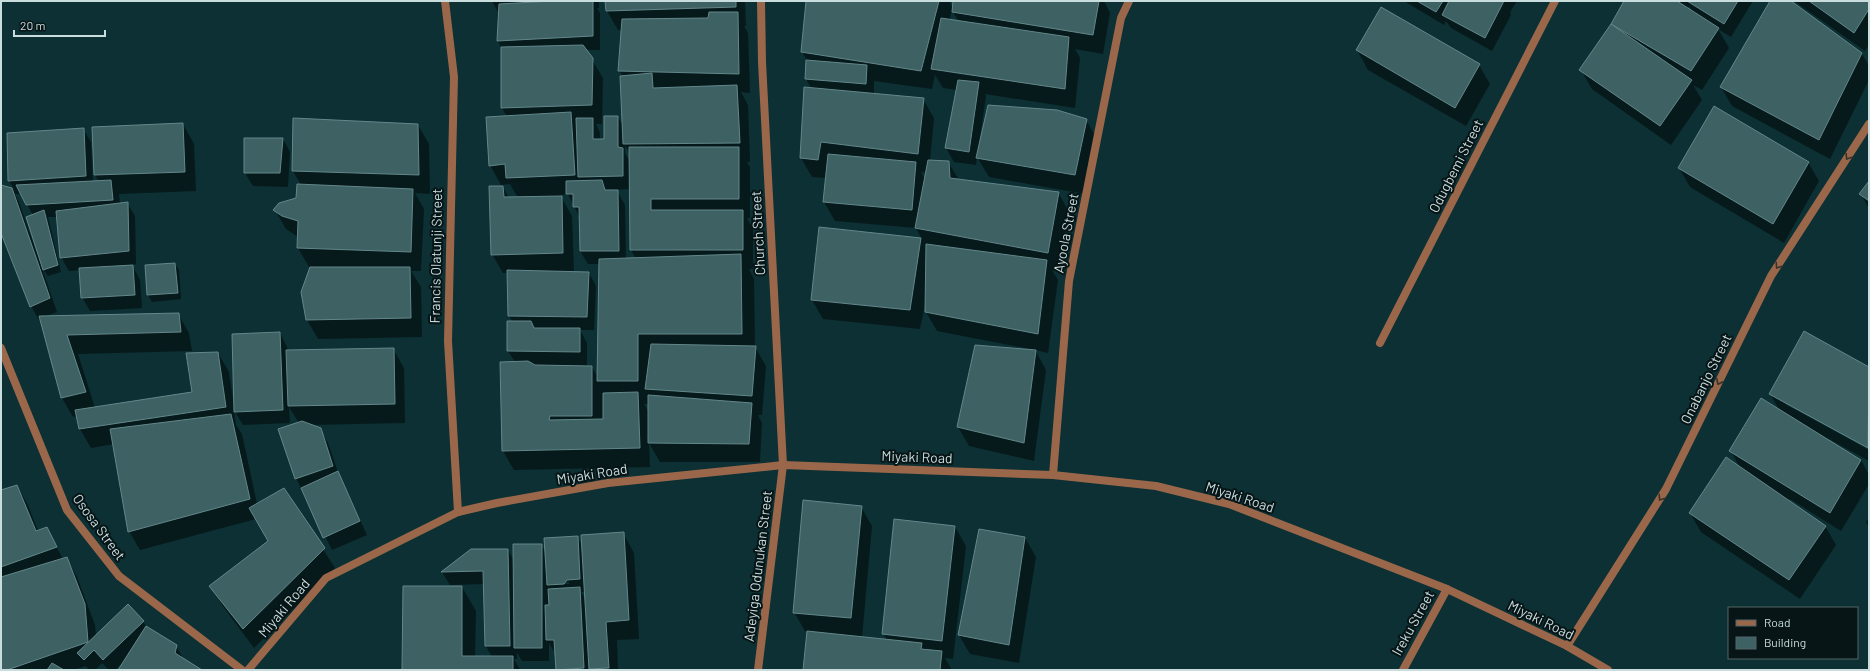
<svg xmlns="http://www.w3.org/2000/svg" width="1870" height="671" viewBox="0 0 1870 671" font-family="Barlow,sans-serif">
	<style>
		.shadow { fill: #0007; fill-rule: evenodd }
		.building { fill: #3e6164; stroke: #63878a }
		.lines { fill: none; stroke-linecap: round; stroke-linejoin: round }
		.minor { stroke: #9b674b; stroke-width: 8 }
		.tertiary { stroke: #9b674b; stroke-width: 8 }
		.oneway { stroke: #3b3229 }
		.labels { text-anchor: middle; stroke-width: 4; stroke-linejoin: round; paint-order: stroke }
		.street-label { font-size: 14px; fill: #caddde; stroke: #071517 }
	</style>
	<rect width="100%" height="100%" fill="#0c3033"/>
	<g class="shadow">
		<path d="M492,1H599V8H597L600,13V50H586L603,78L602,124H596L600,133V140H606L618,117L624,127L623,77L619,70L622,30H618L607,11L606,1H745L746,26H744L748,33L750,93L741,92L748,105L750,162H747L750,167V218H747L753,230V269H749L754,279L755,347L766,366L762,415H758L762,423L760,462H660L649,443L650,467L514,470L503,451L501,363L515,362L508,351V322H513L509,316L508,273H503L492,254L503,187L509,198H518L510,184L501,185L490,165L507,117L502,108V49L498,41L500,12H498ZM625,145L630,154V162L625,153ZM630,189L631,250L636,259H626L625,205L617,191H607V190ZM568,194L580,218V251L588,264H600L598,378L592,367H587V343L580,330H594L596,286L589,273L574,272L572,216L560,195ZM644,404H649V413L646,407Z"/>
		<path d="M807,1H949L953,9L954,1H1104L1110,13L1103,54L1075,49L1080,58L1075,108L985,94L986,96L979,144L1086,120L1097,139L1085,194L989,177L977,157L976,165L954,162L946,148L957,90L943,88L935,75L932,89L874,81V94L923,99L934,118L930,161L948,162L959,180L1058,192L1069,212L1058,271L1052,270L1058,280L1048,353L1035,350L1046,370L1034,461L969,446L958,427L976,346L1030,351V349L937,331L926,312V300L920,329L823,319L812,300L819,228L922,239L916,228L835,221L824,202L826,178L812,177L801,158L811,88L806,79L807,60L802,52ZM952,10L959,22L949,21ZM921,172L926,173L925,179Z"/>
		<path d="M1404,1H1517L1510,12L1511,15L1492,51L1451,28L1446,21L1444,25Z"/>
		<path d="M1625,1H1753L1731,37L1718,29L1729,48L1702,90L1693,85L1702,100L1671,145L1592,89L1581,70L1611,25ZM1689,6L1693,12L1687,9Z"/>
		<path d="M1771,1H1790L1862,54L1869,66V80L1830,159L1732,106L1721,87Z"/>
		<path d="M1794,1H1869V45L1865,51Z"/>
		<path d="M1357,50L1479,65L1490,84L1466,126L1368,70Z"/>
		<path d="M183,124L194,144L196,191L119,194L120,204L127,203L135,216L136,264L132,265L140,280L142,308L90,311L82,297L80,270L69,271L61,257L57,217H48L61,272L48,276L42,268L57,312L44,317L178,314L189,333L192,351L78,354L95,408L193,392L218,353L229,372L234,406H235L280,333L287,347L288,351L393,349L404,368L405,423L309,425L320,429L328,443L339,475L367,535L332,550L296,478L299,423L289,407L290,423L243,425L234,410L236,425L242,434L257,504L284,489L335,568L254,648L222,605L211,586L269,541L256,519L140,550L129,531L114,444L91,448L80,429L77,416L73,417L62,398L41,319L39,320L31,306L1,231V186L14,189L9,181L83,129L91,142L93,182H99L95,175L93,128ZM15,194H21L33,215L39,253L37,254L19,202Z"/>
		<path d="M418,125L429,144L430,194L415,193L424,209L421,271H411L421,287L422,337L318,339L307,320L302,292L312,267H309L298,248V237L286,229L275,210L297,199L301,185L293,171Z"/>
		<path d="M283,139L290,152L288,187L253,186L245,173Z"/>
		<path d="M1808,162L1819,181L1784,243L1690,187L1679,168Z"/>
		<path d="M1869,182V209L1861,194Z"/>
		<path d="M175,264L179,270L181,299L152,302L148,295Z"/>
		<path d="M1804,332L1869,368V447L1785,401V404L1869,450V461L1829,439L1828,441L1861,460L1869,475V484L1841,531L1790,499L1789,501L1825,526L1836,545L1800,599L1701,532L1690,513L1740,468L1731,451L1780,411L1770,394Z"/>
		<path d="M1,486L2,491L17,486L28,505L38,531L46,528L63,559L66,558L77,577L95,625L96,636L143,621L147,628L176,646L184,660L200,670H120L125,660L115,670H109L102,663L95,670H89L86,666L73,670H1Z"/>
		<path d="M861,507L872,526L862,638L887,640L883,633L955,527L966,546L953,659L945,658L952,670H804L808,632L805,631L794,612Z"/>
		<path d="M1869,518V528L1866,522Z"/>
		<path d="M980,530L1025,538L1036,557L1019,663L970,654L959,635Z"/>
		<path d="M623,533L634,553L639,639L617,640L618,670H557L555,653L549,643V661H522L517,652V659H514L520,670H403L462,587L476,611L475,657H492L486,646L484,584L450,585L442,572L472,550H508L514,561L541,545L546,553L577,537L583,547ZM569,582V584L553,585V583ZM581,592H586V600Z"/>
	</g>
	<g class="building">
		<path d="M553,1H593V36L497,41L499,4Z"/>
		<path d="M605,1H736V7L606,11Z"/>
		<path d="M806,1H939L921,71L801,52Z"/>
		<path d="M953,1H1099L1093,35L952,12Z"/>
		<path d="M1417,1H1443L1436,12Z"/>
		<path d="M1449,1H1504L1485,38L1442,15Z"/>
		<path d="M1624,1H1677L1719,28L1691,71L1611,24Z"/>
		<path d="M1687,1H1738L1724,24Z"/>
		<path d="M1770,1H1791L1862,53L1819,140L1720,87Z"/>
		<path d="M1809,1H1869V9L1854,33Z"/>
		<path d="M1381,7L1480,64L1455,108L1356,50Z"/>
		<path d="M709,12H738L739,74L618,71L622,19L708,18Z"/>
		<path d="M941,18L1069,37L1065,89L931,69Z"/>
		<path d="M1611,24L1692,80L1660,126L1579,70Z"/>
		<path d="M583,45L593,58L592,105L501,108V47Z"/>
		<path d="M806,60L867,65L866,84L805,79Z"/>
		<path d="M652,73L653,88L737,85L740,143L623,144L620,76Z"/>
		<path d="M958,80L979,82L969,152L945,148Z"/>
		<path d="M804,87L924,98L918,154L821,142L818,160L800,158Z"/>
		<path d="M988,105L1057,110L1087,119L1075,175L976,158Z"/>
		<path d="M1714,106L1809,162L1773,224L1678,168Z"/>
		<path d="M571,112L575,175L506,178L505,164L489,166L486,117Z"/>
		<path d="M604,116H618V147L623,148V176L578,177L576,118H593V139H604Z"/>
		<path d="M293,118L418,124L419,175L292,171Z"/>
		<path d="M183,123L185,172L94,175L92,127Z"/>
		<path d="M84,128L86,176L8,181L7,133Z"/>
		<path d="M244,138H283L280,173H244Z"/>
		<path d="M629,147H739V199H651V210H743V250H630Z"/>
		<path d="M828,154L916,162L912,210L823,202Z"/>
		<path d="M928,160L949,161L950,178L1059,192L1048,253L915,228Z"/>
		<path d="M111,180L113,200L26,205L16,185Z"/>
		<path d="M602,180L605,190H618L619,251H580L579,207H573V194H566V181Z"/>
		<path d="M1869,181V201L1859,194Z"/>
		<path d="M297,184L413,189L411,252L297,248L298,221L282,216L273,210L279,203L296,198Z"/>
		<path d="M1,185L12,188L50,298L30,307L1,233Z"/>
		<path d="M489,186H503L504,197L562,196L563,253L491,255Z"/>
		<path d="M128,202L129,251L60,258L56,211Z"/>
		<path d="M44,210L58,265L43,270L26,217Z"/>
		<path d="M819,227L921,238L910,310L811,300Z"/>
		<path d="M926,244L1047,260L1038,334L925,312Z"/>
		<path d="M741,254L742,334H638V381H597L599,259Z"/>
		<path d="M175,263L178,293L147,295L145,265Z"/>
		<path d="M133,265L135,295L81,298L79,268Z"/>
		<path d="M310,267H410L411,318L306,320L301,292Z"/>
		<path d="M507,270L589,272L587,317L508,316Z"/>
		<path d="M179,313L181,332L67,335L86,392L61,398L39,316Z"/>
		<path d="M507,321H531L534,328H580V352L507,351Z"/>
		<path d="M1804,331L1869,367L1868,448L1769,394Z"/>
		<path d="M280,332L283,410L234,412L232,334Z"/>
		<path d="M651,344L756,346L752,396L645,389Z"/>
		<path d="M975,345L1036,350L1024,443L957,427Z"/>
		<path d="M394,348L395,404L288,406L286,350Z"/>
		<path d="M218,352L226,407L79,429L75,410L192,392L186,353Z"/>
		<path d="M528,361L535,365L592,366V416H550L549,420L603,419V393L638,392L640,448L502,451L500,362Z"/>
		<path d="M648,395L752,403L749,444L648,443Z"/>
		<path d="M1761,398L1861,460L1830,513L1729,451Z"/>
		<path d="M231,414L250,499L128,532L110,429Z"/>
		<path d="M302,421L321,428L333,466L295,479L278,429Z"/>
		<path d="M1726,457L1826,526L1789,580L1689,513Z"/>
		<path d="M338,471L360,521L323,538L301,488Z"/>
		<path d="M17,485L36,531L47,527L57,547L1,567V490Z"/>
		<path d="M284,488L325,548L243,629L209,586L268,541L249,508Z"/>
		<path d="M803,500L862,506L851,618L793,613Z"/>
		<path d="M894,519L955,526L942,641L882,634Z"/>
		<path d="M979,529L1025,537L1009,645L958,635Z"/>
		<path d="M624,532L629,620L606,622L609,668L589,669L581,535Z"/>
		<path d="M578,536L580,579L567,580L564,584L547,585L544,538Z"/>
		<path d="M513,544H542V648H514Z"/>
		<path d="M471,549H508L510,646H485L483,571L441,572Z"/>
		<path d="M67,557L85,604L88,642L7,670H1V577Z"/>
		<path d="M403,586H462V656H513V670H402Z"/>
		<path d="M580,587L584,668L556,670L554,640H546L545,605H549L548,589Z"/>
		<path d="M128,604L144,621L103,660L94,650L84,660L77,653Z"/>
		<path d="M146,626L177,645L175,653L202,670H118Z"/>
		<path d="M807,631L922,643L921,649L942,651L940,670H803Z"/>
		<path d="M52,663L64,670H47Z"/>
	</g>
	<g class="lines">
		<g class="minor">
			<path d="M445,1L454,77L448,341L458,512"/>
			<path d="M1380,343L1555,1"/>
			<path d="M1,348L67,510L119,576L242,670"/>
			<path d="M1053,475L1069,281L1121,18L1129,1"/>
			<path d="M1567,646L1666,489L1771,276L1869,124"/>
			<path d="M758,670L783,465L762,62L761,1"/>
			<path d="M1403,670L1447,589"/>
		</g>
		<path class="tertiary" d="M248,670L326,578L458,512L497,503L608,483L783,465L1053,475L1156,486L1229,504L1447,589L1567,646L1608,670"/>
	</g>
	<defs><path id="oneway-chevron" d="M-2-3.5L2.5 0L-2 3.5" fill="none" stroke-width="1.6" stroke-linecap="round" stroke-linejoin="round"/></defs>
	<g class="oneway">
		<use href="#oneway-chevron" transform="translate(1848 157) rotate(122)"/>
		<use href="#oneway-chevron" transform="translate(1778 266) rotate(124)"/>
		<use href="#oneway-chevron" transform="translate(1719 382) rotate(116)"/>
		<use href="#oneway-chevron" transform="translate(1661 498) rotate(123)"/>
	</g>
	<g class="labels">
		<g class="street-label">
			<text transform="translate(1456 166) rotate(-63)" y="5">Odugbemi Street</text>
			<text transform="translate(758 233) rotate(-93)" y="5">Church Street</text>
			<text transform="translate(1066 233) rotate(-79)" y="5">Ayoola Street</text>
			<text transform="translate(436 256) rotate(-89)" y="5">Francis Olatunji Street</text>
			<text transform="translate(1706 379) rotate(-64)" y="5">Onabanjo Street</text>
			<text transform="translate(917 457) rotate(2)" y="5">Miyaki Road</text>
			<text transform="translate(592 474) rotate(-9)" y="5">Miyaki Road</text>
			<text transform="translate(1240 497) rotate(18)" y="5">Miyaki Road</text>
			<text transform="translate(99 527) rotate(54)" y="5">Ososa Street</text>
			<text transform="translate(758 566) rotate(-83)" y="5">Adeyiga Odunukan Street</text>
			<text transform="translate(284 608) rotate(-50)" y="5">Miyaki Road</text>
			<text transform="translate(1541 620) rotate(26)" y="5">Miyaki Road</text>
			<text transform="translate(1413 623) rotate(-61)" y="5">Ireku Street</text>
		</g>
	</g>
	<rect width="1870" height="671" fill="none" stroke="#caddde" stroke-width="4"/>
	<rect x="1728" y="607" width="130" height="52" fill="#071517" stroke="#556567"/>
	<rect x="1736" y="620" width="20" height="6" fill="#9b674b" stroke="#556567"/>
	<text x="1764" y="627" font-size="12" fill="#caddde">Road</text>
	<rect x="1736" y="637" width="20" height="12" fill="#3e6164" stroke="#556567"/>
	<text x="1764" y="647" font-size="12" fill="#caddde">Building</text>
	<path d="M14 30v6h91v-6" fill="none" stroke="#caddde" stroke-width="2"/>
	<text x="20" y="30" font-size="12" fill="#caddde" stroke="#071517" stroke-width="3" paint-order="stroke">20 m</text>
</svg>
